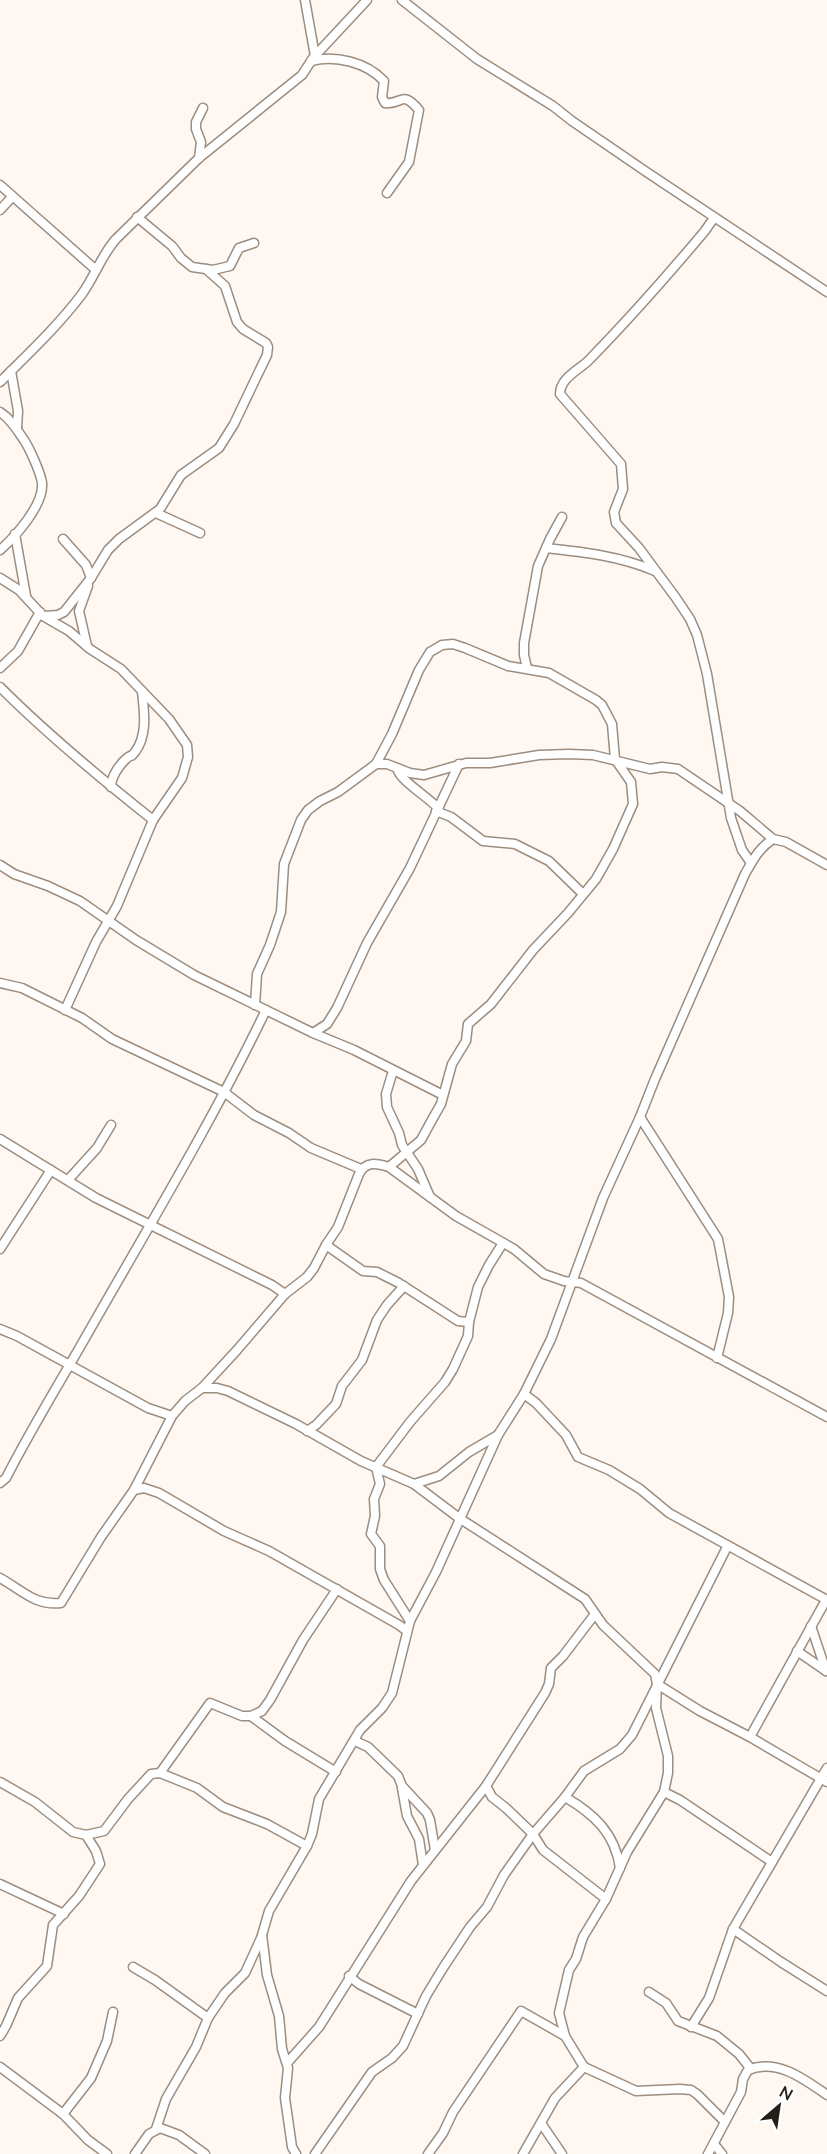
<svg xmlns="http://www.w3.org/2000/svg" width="827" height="2154" viewBox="0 0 827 2154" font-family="Lato,sans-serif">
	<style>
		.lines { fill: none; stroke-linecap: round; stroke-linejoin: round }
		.minor-casing { stroke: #9c8d7f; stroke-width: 11 }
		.minor { stroke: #fff; stroke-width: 8 }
	</style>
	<rect width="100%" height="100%" fill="#fff8f2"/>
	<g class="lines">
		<defs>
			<g id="minor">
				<path d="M305,0L315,56"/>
				<path d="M402,0L477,59L553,106L572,121L648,173L827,292"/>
				<path d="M311,61C336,55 366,62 384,81L382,97L385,103C403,105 401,89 419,110L409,162L387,193"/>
				<path d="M199,158L201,142L196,129V122L203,108"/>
				<path d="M0,185L96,270"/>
				<path d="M0,210L12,197"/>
				<path d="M137,217L172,246L181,258L192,267L213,270L230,266L239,248L254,243"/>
				<path d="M714,218L704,232C667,276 629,319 589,360C579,370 560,378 560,394L621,464L623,489L614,512L616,523L639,548L676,598L690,619L697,635L707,674L731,818L742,850L751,863"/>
				<path d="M11,371L18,411L17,428"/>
				<path d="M0,382C28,354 58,326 82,294C95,276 101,256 116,239L199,158L302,75L313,58L367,0"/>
				<path d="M0,412C11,419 17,430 24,440C30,449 41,474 42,483C44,505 15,537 0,550"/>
				<path d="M156,513L200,533"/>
				<path d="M15,534L26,596"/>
				<path d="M63,539L86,565L91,578"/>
				<path d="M546,548C583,552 620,556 655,571"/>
				<path d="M0,578L19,590L43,616L69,631L90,649L121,669L169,719L187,745L188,757L182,778L153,820L117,906L96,942L65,1010"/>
				<path d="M44,616L58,615L64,612L91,578L108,550L119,539L160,509L181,475L219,448L234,424L255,380L267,355L268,347L266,343L243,329L237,322L225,286L206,269"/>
				<path d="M87,646L79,611L88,586"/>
				<path d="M0,668L18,651L40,612"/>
				<path d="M527,668L524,655V643L538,566L550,539L562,517"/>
				<path d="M0,687C48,735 100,778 153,820"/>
				<path d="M376,764L392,734L419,670L430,652L442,645L453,644L465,648L508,666L549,673L596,700L602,705L612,724L615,759L631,782L633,804L613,849L596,879L568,913L533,950L491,1004L468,1024L466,1041L452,1064L441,1104L433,1118L421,1140L389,1167"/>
				<path d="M397,768C400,781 427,796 438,808"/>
				<path d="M111,787C111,777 119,765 127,758C134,753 129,759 135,752C148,735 144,711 142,691"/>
				<path d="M436,811L451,817L483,841L515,844L549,861L583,894"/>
				<path d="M0,865L14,874L48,886L80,901L136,940L194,975L313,1033L354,1050L443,1095"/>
				<path d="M0,983L22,988L82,1018L112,1039L224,1092L254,1115L289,1133L311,1148L361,1169"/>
				<path d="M255,1005L257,974L270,945L281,912L284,864L301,820L308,810L320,801L338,792L376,764H387L410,773L424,775L466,763H490L539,755L569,754L593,755L650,769L662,767L678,769L740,811L773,839"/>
				<path d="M313,1033L327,1024L337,1008L367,943L410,868L459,764"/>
				<path d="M393,1071L386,1094L387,1107L399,1133L402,1145L418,1169L430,1197"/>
				<path d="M640,1117L718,1239L729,1297L728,1313L717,1358"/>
				<path d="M0,1139L96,1198L272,1285L285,1294"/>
				<path d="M68,1180L97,1148L111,1125"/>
				<path d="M326,1245L363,1271L377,1272L399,1283L458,1321L469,1322"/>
				<path d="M0,1249L51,1170"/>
				<path d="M0,1329L17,1336L148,1408L172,1416"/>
				<path d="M202,1388H217L228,1391L296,1424L361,1461L414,1484L459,1518L585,1599L603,1625L655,1674L657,1684L656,1708L668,1756V1773L664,1792L627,1852L606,1899L583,1937L576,1959L569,1970L559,2013L565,2036L584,2067L636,2091L680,2089L691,2090L697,2094L725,2122"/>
				<path d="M524,1394L536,1403L566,1435L578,1457L609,1470L640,1489L669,1513L827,1600"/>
				<path d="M307,1431L316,1425L336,1404L342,1386L362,1360L377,1320L387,1305L404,1286"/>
				<path d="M0,1483L6,1478C29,1433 55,1390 80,1347C143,1236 210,1126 266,1010"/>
				<path d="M414,1484L439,1476L469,1452L498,1435"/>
				<path d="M134,1490L144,1488L159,1493L224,1531L269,1551L399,1625L407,1631"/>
				<path d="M0,1578C22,1590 35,1606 61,1603L101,1537L134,1490L172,1416L185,1401L202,1388L237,1350L285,1294L307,1277L314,1268L326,1245L338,1227L359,1174C366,1161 376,1163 389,1167L456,1216L514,1249L544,1274L564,1281L581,1283L827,1417"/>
				<path d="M410,1621L384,1580L380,1569V1546L371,1534L375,1516L374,1499L380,1484L376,1467L410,1422L445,1382L453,1369L468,1336L469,1322L478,1287L489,1265L503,1243"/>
				<path d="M811,1626L826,1671"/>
				<path d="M797,1651L826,1671"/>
				<path d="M657,1684L700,1711L750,1737L827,1782"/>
				<path d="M251,1716L285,1741L336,1772"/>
				<path d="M750,1737L826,1600"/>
				<path d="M355,1741L368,1747L398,1776L402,1786L427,1813L430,1820L435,1850"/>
				<path d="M160,1773L210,1703L242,1716H251L262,1711L270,1700L303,1640L337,1589"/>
				<path d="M0,1782L35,1802L73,1832L86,1835L104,1831L128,1799L151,1774L160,1773L197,1788L223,1807L267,1824L307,1846"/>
				<path d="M486,1786L492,1797L506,1808L533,1834L543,1850L606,1899"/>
				<path d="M402,1788L407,1816L419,1839L423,1865"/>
				<path d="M664,1792L680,1800L772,1862"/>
				<path d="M565,1797C594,1814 615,1833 620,1868"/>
				<path d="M0,1884L64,1914"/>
				<path d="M733,1929L781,1962L827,1991"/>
				<path d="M133,1967L155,1980L208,2018"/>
				<path d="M349,1976L359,1984L418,2014"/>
				<path d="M649,1992L666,2003L678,2021L717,2036L739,2054L751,2069"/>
				<path d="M691,2027L709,1998L733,1929L827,1768"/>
				<path d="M0,2036L6,2026L18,1998L47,1966L53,1925L79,1896L100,1864L96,1851L86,1835"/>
				<path d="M287,2063L319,2027L411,1881L486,1786L545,1693L549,1684L551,1668L563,1656L595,1614"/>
				<path d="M0,2067L63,2114L88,2140L107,2154"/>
				<path d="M63,2114L91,2078L107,2041L113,2012"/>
				<path d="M541,2123L562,2154"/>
				<path d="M156,2129L166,2099L196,2047L208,2018L225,1993L245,1973L262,1936"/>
				<path d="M714,2144L722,2154"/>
				<path d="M135,2154L149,2134L160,2128L179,2135L205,2154"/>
				<path d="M296,2154L292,2147L285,2098L288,2068L282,2049L279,2016L267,1975L262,1935L269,1911L307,1846L312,1834L319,1799L360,1730L382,1708L392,1693L410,1621L436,1572L498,1435L524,1394L551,1339L603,1198L640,1117L655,1079L745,874C753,860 759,848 773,839L786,842L827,865"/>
				<path d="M315,2154L372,2072L392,2058L403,2046L426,1996L443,1968L470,1927L487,1907L504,1875L533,1834L565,1797L584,1771L620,1749L632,1735L727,1547"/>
				<path d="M428,2154L443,2133L453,2112L521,2011L565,2036"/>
				<path d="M523,2154L555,2098L584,2067"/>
				<path d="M708,2154L741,2092L743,2079L748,2070C777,2058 804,2079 827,2095"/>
			</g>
		</defs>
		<use href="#minor" class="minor-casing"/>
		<use href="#minor" class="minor"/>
	</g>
	<g transform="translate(779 2106) rotate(29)" stroke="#ffffff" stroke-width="4.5" paint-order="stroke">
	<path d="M0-4.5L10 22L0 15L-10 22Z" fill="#251f1a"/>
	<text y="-9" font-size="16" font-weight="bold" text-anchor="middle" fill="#251f1a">N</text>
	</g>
</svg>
